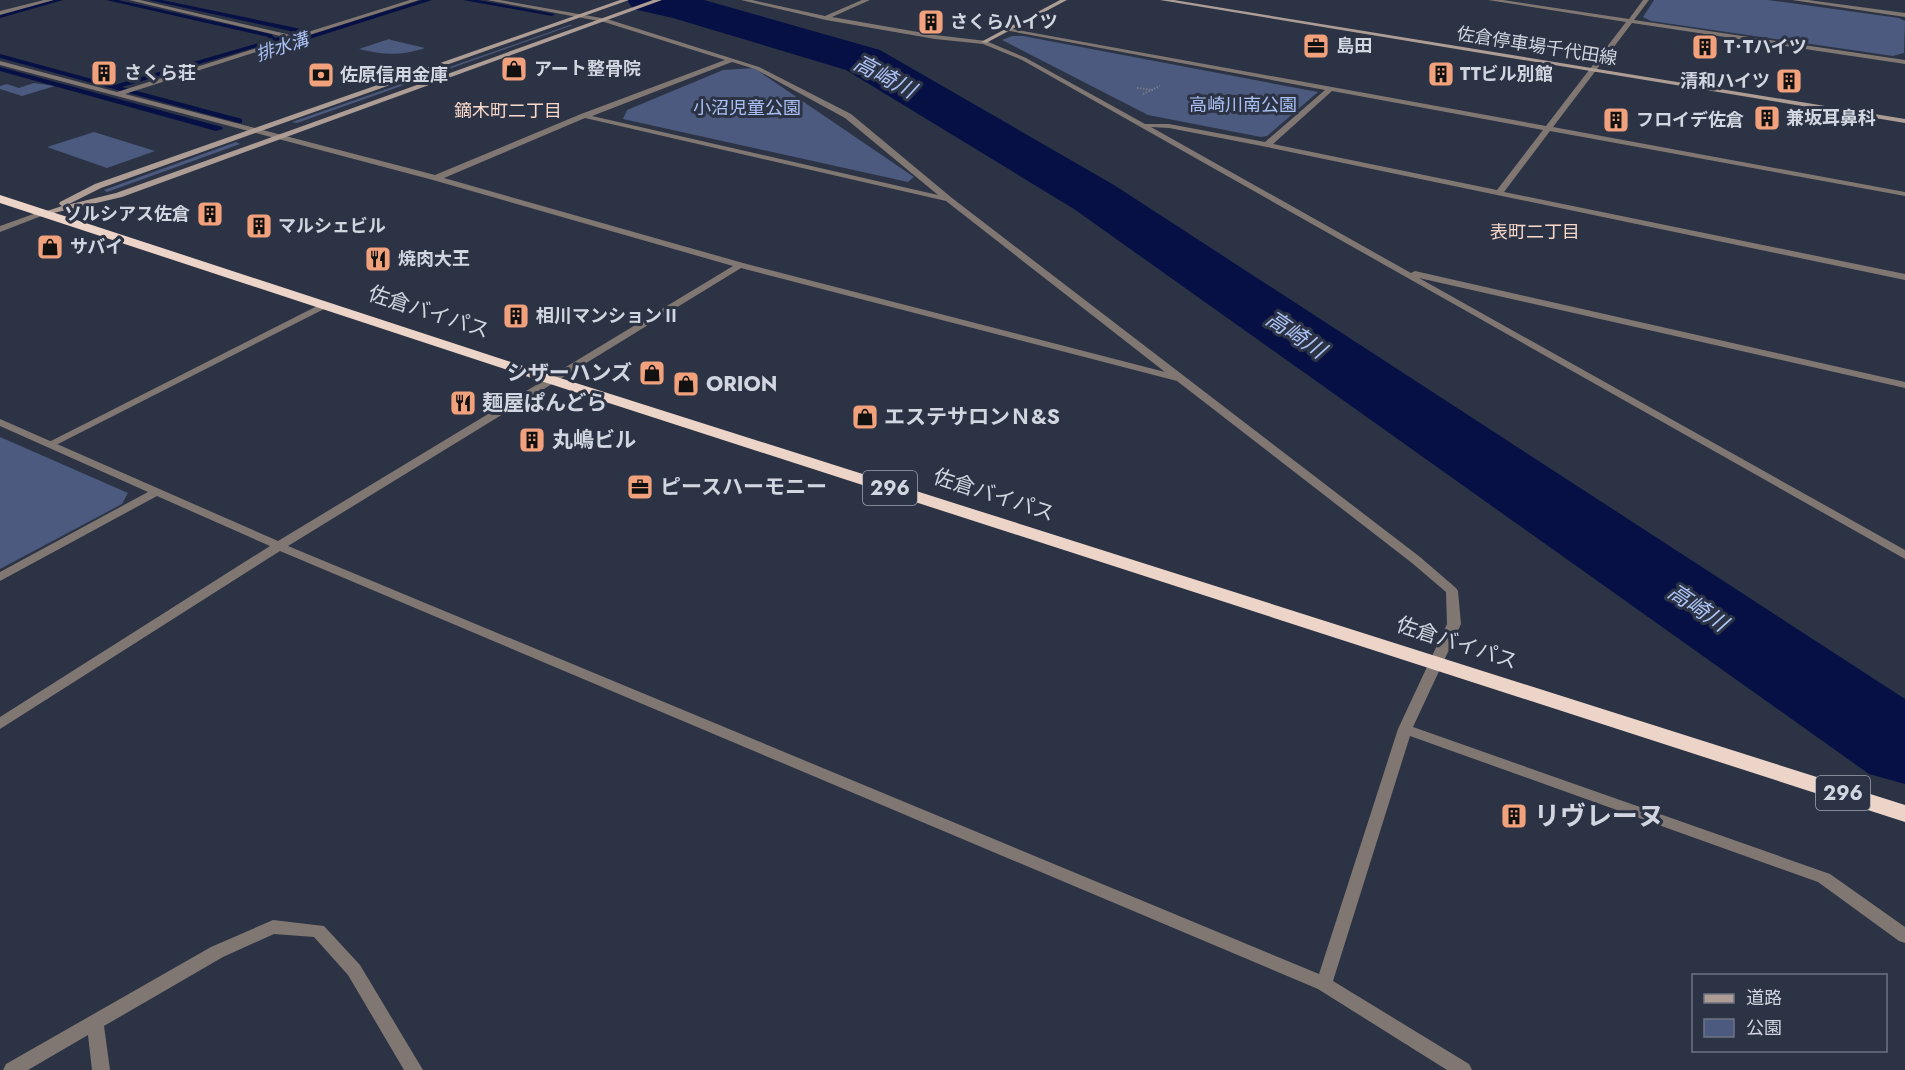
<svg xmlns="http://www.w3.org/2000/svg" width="1905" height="1070" viewBox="0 0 1905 1070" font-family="Jost,'Noto Sans JP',sans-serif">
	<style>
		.green { fill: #4b5a7e }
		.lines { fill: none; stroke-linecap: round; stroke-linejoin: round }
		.stream { fill: #061045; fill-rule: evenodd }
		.river { fill: #061045; fill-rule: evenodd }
		.path { stroke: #747a89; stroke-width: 2; stroke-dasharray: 1.5 1.5; stroke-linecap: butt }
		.lane { fill: #817772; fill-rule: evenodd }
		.street { fill: #817772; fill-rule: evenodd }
		.secondary { fill: #ad9d95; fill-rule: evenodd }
		.highway { fill: #edd4c8; fill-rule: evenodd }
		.labels { text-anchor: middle; stroke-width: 6; stroke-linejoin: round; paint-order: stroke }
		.far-poi-label { font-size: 18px; font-weight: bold; fill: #d1d6e1; stroke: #2c3344; text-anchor: start }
		.far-street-label { font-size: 18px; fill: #d1d6e1; stroke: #2c3344 }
		.far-water-label { font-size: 18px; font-style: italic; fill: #adc3f7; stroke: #2c3344 }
		.far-park-label { font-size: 18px; fill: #abc1f5; stroke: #2c3344 }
		.far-neighbourhood-label { font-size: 18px; fill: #f8d8ca; stroke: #2c3344 }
		.shield { fill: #2c3344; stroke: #a0a5b2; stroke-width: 1.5 }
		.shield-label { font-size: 20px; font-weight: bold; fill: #d1d6e1 }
		.street-label { font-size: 21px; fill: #d1d6e1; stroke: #2c3344 }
		.poi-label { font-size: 21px; font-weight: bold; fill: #d1d6e1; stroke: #2c3344; text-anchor: start }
		.water-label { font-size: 22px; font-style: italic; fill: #adc3f7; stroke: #2c3344 }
		.near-poi-label { font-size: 26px; font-weight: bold; fill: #d1d6e1; stroke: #2c3344; text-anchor: start }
	</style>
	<rect width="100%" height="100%" fill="#2c3344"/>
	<g class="green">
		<path d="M1654,0H1768L1899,18L1905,21L1904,53L1893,56L1651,21L1643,17Z"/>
		<path d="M570,25H573L297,123L292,122Z"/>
		<path d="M1012,36H1023L1318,92L1267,136L1261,137L1148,115L1002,40Z"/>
		<path d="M389,39L391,40L425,48C401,56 383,55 359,49Z"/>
		<path d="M754,68L914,177L908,182L623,119L627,110L723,70Z"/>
		<path d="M34,83L55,86L22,96L0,89V86L7,84L19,88Z"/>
		<path d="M94,132L155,151L107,168L47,147Z"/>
		<path d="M236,142L240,144L107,192L104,190Z"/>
		<path d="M0,437L128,493L122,504L0,569Z"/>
	</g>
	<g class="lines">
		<g class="stream">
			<path d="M52,0H63L0,18V14Z"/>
			<path d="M106,0H118L271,34L275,38L295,32L149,0H162L311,31L122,87L242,119V123H239L0,58V54L114,85L269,40L268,37Z"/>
			<path d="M422,0H432L300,42L293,40Z"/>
			<path d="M463,0H478L555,14L552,16Z"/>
			<path d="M0,67L222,127L223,129L216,131L0,71Z"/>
		</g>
		<path class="river" d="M627,0H704L880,50L1114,185L1905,699V784L1869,774L1074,209L846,70L673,18L633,9Z"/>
		<g class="path">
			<path d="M1137,88L1153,90"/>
			<path d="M1143,94L1160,86"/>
		</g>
		<path class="lane" d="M325,302L328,303V307L54,446L50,447L45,444Z"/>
		<g class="street">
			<path d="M44,0H54L0,15V11Z"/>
			<path d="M129,0H140L295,36L410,0H419L125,94L435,175L581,114L725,60L604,22L487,0H500L607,19L759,67L851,114L952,198L1420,557L1456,588L1458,591L1461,624L1413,727L1830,874L1905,927V943L1899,941L1818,882L1410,736L1333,981L1469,1064L1472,1070H1447L1318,989L280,551L0,729V717L270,546L157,496L0,581V572L148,492L0,426V419L278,541L733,266L433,180L0,65V61L117,92L289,38ZM732,62L755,69L845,118L938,195L592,116ZM585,118L946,201L1165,372L743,263L444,178ZM741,268L1177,381L1412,563L1446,592L1447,624L1398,729L1319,974L288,546Z"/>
			<path d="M741,0H752L825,16L862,0H870L832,17L935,35L986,41L1026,58L1145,124H1169L1265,142L1325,90L1004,30L1007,28L1546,126L1626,22L1488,0H1503L1629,19L1643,0H1649L1634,20L1905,60V64L1632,23L1553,127L1905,192V196L1550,131L1504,192L1905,274V280L1267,147L1169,128L1151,127L1411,273L1415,271L1905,382V388L1419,278L1905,550V559L1022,60L983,44L935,39L826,20ZM1332,91L1543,130L1497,190L1273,144Z"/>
			<path d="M1792,0H1808L1905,13V17Z"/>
			<path d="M42,211L49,213L0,232V226Z"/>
			<path d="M273,920L324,926L360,965L423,1070H404L348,975L314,937L274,934L223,957L104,1026L110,1070H92L88,1035L28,1070H3L6,1064L211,947Z"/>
		</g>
		<g class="secondary">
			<path d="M620,0H629L101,188L67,205L116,193L653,0H662L122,197L45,215L41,213L62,206L59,204L60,202L95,184Z"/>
			<path d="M1060,0H1067L986,43L981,42Z"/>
			<path d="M1160,0H1174L1905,119V123Z"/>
		</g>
		<path class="highway" d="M0,195L557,377L1905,805V822L547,383L0,203Z"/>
	</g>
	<defs>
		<symbol id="building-square" viewBox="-11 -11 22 22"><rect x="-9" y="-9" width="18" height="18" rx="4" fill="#f1a17c" stroke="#2c3344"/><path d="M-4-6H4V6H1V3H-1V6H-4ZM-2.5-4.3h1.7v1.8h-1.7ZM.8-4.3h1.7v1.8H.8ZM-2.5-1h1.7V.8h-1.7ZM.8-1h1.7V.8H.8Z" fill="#111"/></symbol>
		<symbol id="office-square" viewBox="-11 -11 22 22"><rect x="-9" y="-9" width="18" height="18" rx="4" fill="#f1a17c" stroke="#2c3344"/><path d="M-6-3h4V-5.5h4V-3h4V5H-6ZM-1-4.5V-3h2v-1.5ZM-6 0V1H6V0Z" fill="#111"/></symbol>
		<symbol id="shop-square" viewBox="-11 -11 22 22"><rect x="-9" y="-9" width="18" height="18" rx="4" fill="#f1a17c" stroke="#2c3344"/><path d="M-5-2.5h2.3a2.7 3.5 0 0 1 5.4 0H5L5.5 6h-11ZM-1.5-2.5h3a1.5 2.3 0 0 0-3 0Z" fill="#111"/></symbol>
		<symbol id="bank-square" viewBox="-11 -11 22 22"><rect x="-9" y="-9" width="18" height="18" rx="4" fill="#f1a17c" stroke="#2c3344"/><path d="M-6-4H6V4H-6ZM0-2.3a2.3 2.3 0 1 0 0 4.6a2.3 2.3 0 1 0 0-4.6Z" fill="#111"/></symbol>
		<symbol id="restaurant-square" viewBox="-11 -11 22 22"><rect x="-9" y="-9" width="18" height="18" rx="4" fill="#f1a17c" stroke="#2c3344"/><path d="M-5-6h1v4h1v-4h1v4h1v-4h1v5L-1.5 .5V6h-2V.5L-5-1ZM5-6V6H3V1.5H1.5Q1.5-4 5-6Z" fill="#111"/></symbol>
	</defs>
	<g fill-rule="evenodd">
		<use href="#building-square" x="916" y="7" width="30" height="30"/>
		<use href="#office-square" x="1301" y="31" width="30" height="30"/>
		<use href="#building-square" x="1690" y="32" width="30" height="30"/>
		<use href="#shop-square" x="499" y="54" width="30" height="30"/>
		<use href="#building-square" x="89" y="58" width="30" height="30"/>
		<use href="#building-square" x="1426" y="59" width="30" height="30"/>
		<use href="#bank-square" x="306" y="60" width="30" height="30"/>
		<use href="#building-square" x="1774" y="66" width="30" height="30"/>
		<use href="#building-square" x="1752" y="103" width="30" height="30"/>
		<use href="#building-square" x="1601" y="105" width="30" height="30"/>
		<use href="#building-square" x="195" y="199" width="30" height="30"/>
		<use href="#building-square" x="244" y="211" width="30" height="30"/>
		<use href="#shop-square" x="35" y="232" width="30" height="30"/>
		<use href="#restaurant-square" x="363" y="244" width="30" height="30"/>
		<use href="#building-square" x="501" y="301" width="30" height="30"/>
		<use href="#shop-square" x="637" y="358" width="30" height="30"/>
		<use href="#shop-square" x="671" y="369" width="30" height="30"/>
		<use href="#restaurant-square" x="448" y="388" width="30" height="30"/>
		<use href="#shop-square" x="850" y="402" width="30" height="30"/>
		<use href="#building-square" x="517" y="425" width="30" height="30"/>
		<use href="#office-square" x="625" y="472" width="30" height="30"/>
		<use href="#building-square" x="1499" y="801" width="30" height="30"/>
	</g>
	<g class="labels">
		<g class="far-poi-label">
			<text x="950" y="28">さくらハイツ</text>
			<text x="1336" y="52">島田</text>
			<text x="1724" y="53">T･Tハイツ</text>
			<text x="534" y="75">アート整骨院</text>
			<text x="124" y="79">さくら荘</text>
			<text x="1460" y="80">TTビル別館</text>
			<text x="340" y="81">佐原信用金庫</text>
			<text x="1770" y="87" text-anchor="end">清和ハイツ</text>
			<text x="1786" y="124">兼坂耳鼻科</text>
			<text x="1636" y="126">フロイデ佐倉</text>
			<text x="190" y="220" text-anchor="end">ソルシアス佐倉</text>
			<text x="278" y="232">マルシェビル</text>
			<text x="70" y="253">サバイ</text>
			<text x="398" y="265">焼肉大王</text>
			<text x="536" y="322">相川マンションⅡ</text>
		</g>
		<g class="far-street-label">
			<text transform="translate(1537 46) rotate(9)" y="6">佐倉停車場千代田線</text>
		</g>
		<g class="far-water-label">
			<text transform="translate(282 47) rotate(-18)" y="6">排水溝</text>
		</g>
		<g class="far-park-label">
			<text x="1243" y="111">高崎川南公園</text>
			<text x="747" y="114">小沼児童公園</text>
		</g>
		<g class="far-neighbourhood-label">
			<text x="508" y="117">鏑木町二丁目</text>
			<text x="1535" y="238">表町二丁目</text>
		</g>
		<g class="shield">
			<rect x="863" y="471" width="54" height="34" rx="4.5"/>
			<rect x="1816" y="776" width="54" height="34" rx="4.5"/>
		</g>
		<g class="shield-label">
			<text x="890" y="495">296</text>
			<text x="1843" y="800">296</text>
		</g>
		<g class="street-label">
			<text transform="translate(429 312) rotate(18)" y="7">佐倉バイパス</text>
			<text transform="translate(994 495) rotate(18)" y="7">佐倉バイパス</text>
			<text transform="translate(1457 643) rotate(18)" y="7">佐倉バイパス</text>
		</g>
		<g class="poi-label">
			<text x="632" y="380" text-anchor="end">シザーハンズ</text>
			<text x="706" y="391">ORION</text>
			<text x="482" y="410">麺屋ぱんどら</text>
			<text x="884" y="424">エステサロンＮ&amp;S</text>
			<text x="552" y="447">丸嶋ビル</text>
			<text x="660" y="494">ピースハーモニー</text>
		</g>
		<g class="water-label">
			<text transform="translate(885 76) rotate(28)" y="8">高崎川</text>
			<text transform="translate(1296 334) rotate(34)" y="8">高崎川</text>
			<text transform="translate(1698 607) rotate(34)" y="8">高崎川</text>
		</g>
		<g class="near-poi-label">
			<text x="1534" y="825">リヴレーヌ</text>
		</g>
	</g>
	<rect x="1692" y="974" width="195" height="78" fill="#2c3344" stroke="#6e7483" stroke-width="1.5"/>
	<rect x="1704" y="994" width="30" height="9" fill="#ad9d95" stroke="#6e7483" stroke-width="1.5"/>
	<text x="1746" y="1004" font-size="18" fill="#d1d6e1">道路</text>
	<rect x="1704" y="1019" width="30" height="18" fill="#4b5a7e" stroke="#6e7483" stroke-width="1.5"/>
	<text x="1746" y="1034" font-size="18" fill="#d1d6e1">公園</text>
</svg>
